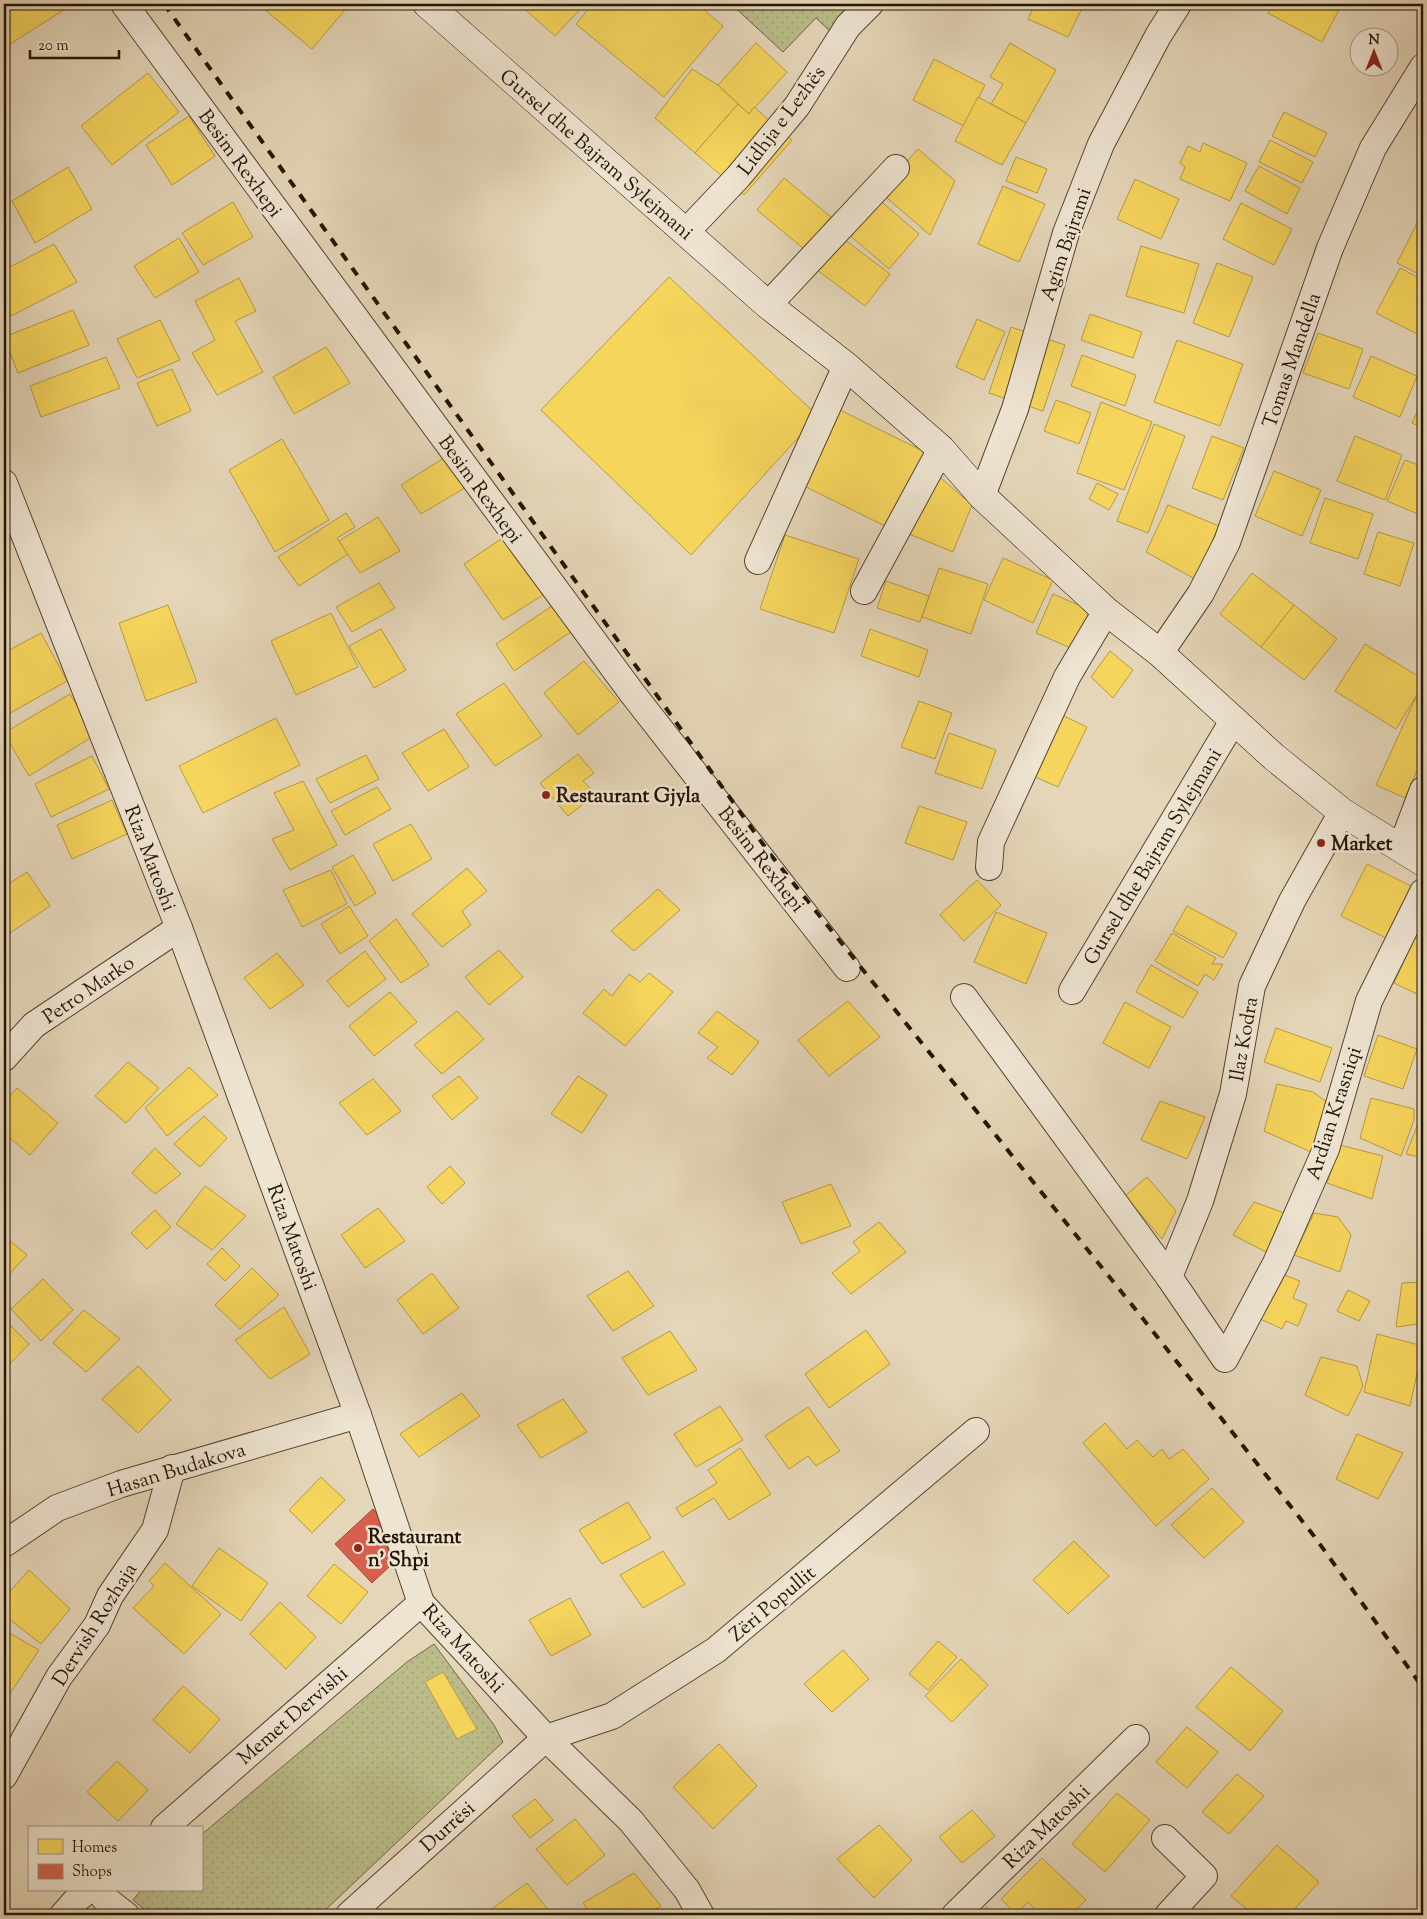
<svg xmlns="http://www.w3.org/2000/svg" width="1427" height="1919" viewBox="0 0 1427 1919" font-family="'Sorts Mill Goudy',serif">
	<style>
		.grass { fill: url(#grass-dots); stroke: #6f6846 }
		.homes { fill: #f6d55c; stroke: #b79b41 }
		.shops { fill: #d6604d; stroke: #a04a36 }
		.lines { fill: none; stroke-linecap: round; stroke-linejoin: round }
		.street-casing { stroke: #54452f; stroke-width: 28 }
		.secondary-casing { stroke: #231501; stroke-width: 29 }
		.street { stroke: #eee4d2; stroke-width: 26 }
		.secondary { stroke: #eee4d2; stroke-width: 28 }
		.rail { stroke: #231501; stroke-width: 4; stroke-dasharray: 9 9; stroke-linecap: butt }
		.poi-dot { fill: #8f2418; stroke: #eee4d2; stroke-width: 2 }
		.labels { text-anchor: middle; stroke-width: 5; stroke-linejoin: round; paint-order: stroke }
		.street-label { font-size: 20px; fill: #231501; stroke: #eee4d2 }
		.poi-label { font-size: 20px; font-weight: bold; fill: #231501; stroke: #eee4d2; text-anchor: start }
	</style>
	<defs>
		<pattern id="grass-dots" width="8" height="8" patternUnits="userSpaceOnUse" patternTransform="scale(1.25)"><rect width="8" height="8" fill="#bbbc8a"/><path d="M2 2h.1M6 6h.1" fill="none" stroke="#a0a175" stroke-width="1.8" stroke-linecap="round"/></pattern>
	</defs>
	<rect width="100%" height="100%" fill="#e5d6b9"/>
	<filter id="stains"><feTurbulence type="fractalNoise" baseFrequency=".004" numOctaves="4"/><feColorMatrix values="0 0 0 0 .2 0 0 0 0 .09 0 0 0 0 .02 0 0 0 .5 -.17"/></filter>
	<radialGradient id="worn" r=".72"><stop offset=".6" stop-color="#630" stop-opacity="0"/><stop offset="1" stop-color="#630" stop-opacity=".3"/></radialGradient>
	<g class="grass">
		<path d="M731,4H862L833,34L816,18L783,52Z"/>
		<path d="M434,1644L494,1725L503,1742L320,1915H151L133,1900L141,1890H201V1835L407,1662Z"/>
	</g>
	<g class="homes">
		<path d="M4,4H73L4,48Z"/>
		<path d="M258,4H350L312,49Z"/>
		<path d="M519,4H585L555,36Z"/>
		<path d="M592,4H697L723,26L664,97L576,24Z"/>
		<path d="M1035,4H1084L1068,37L1028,19Z"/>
		<path d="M1273,4H1342L1322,42L1268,13Z"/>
		<path d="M756,43L787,72L749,114L718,85Z"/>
		<path d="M1010,43L1056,70L1026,123L991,104L1003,84L990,77Z"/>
		<path d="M934,59L985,85L964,126L913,100Z"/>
		<path d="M692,69L718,85L738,104L695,153L655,118Z"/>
		<path d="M148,73L179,112L112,165L81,126Z"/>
		<path d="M978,97L1026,123L1002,165L955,141Z"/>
		<path d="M738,104L749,114L754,107L792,140L744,195L695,153Z"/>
		<path d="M1284,112L1327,133L1315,157L1272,136Z"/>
		<path d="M189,116L215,156L172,185L146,145Z"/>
		<path d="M1270,140L1313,162L1302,183L1259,162Z"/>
		<path d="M1203,143L1247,163L1230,201L1180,179L1185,167L1180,163L1188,146L1200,152Z"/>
		<path d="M918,149L955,181L930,235L880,192Z"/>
		<path d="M1016,157L1047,169L1037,193L1006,181Z"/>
		<path d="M1259,166L1300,188L1287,214L1245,191Z"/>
		<path d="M68,167L92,209L35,243L12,201Z"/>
		<path d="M784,178L831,217L804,249L757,210Z"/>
		<path d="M1135,179L1179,199L1161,239L1117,219Z"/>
		<path d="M1003,186L1045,204L1019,262L978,244Z"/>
		<path d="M877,198L919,234L889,269L847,233Z"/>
		<path d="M233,202L253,237L203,265L182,233Z"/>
		<path d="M1241,203L1292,229L1274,265L1223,239Z"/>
		<path d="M1422,213H1423V276L1397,263Z"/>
		<path d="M841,237L890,274L865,306L817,270Z"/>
		<path d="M179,238L199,272L155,298L134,266Z"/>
		<path d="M54,244L77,282L11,316L4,303V270Z"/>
		<path d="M1141,246L1199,264L1184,313L1126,296Z"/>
		<path d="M1217,263L1253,277L1229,337L1193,323Z"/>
		<path d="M1400,268L1423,280V337L1376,313Z"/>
		<path d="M669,277L818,416L691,555L541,410Z"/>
		<path d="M239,278L256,311L235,321L263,372L217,395L192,353L215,340L195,301Z"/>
		<path d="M73,310L89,345L18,373L4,337Z"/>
		<path d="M1090,314L1142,332L1133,358L1081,340Z"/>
		<path d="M977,319L1005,332L984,380L956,367Z"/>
		<path d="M160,320L180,360L137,378L117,339Z"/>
		<path d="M1011,327L1065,345L1043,411L989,393Z"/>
		<path d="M1318,333L1363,349L1349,389L1303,373Z"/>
		<path d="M1177,340L1243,364L1220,426L1154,402Z"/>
		<path d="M326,347L350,383L294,414L273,377Z"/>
		<path d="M1082,355L1136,375L1125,406L1071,386Z"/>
		<path d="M1371,356L1417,376L1400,417L1353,397Z"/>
		<path d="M106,357L120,388L41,417L30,386Z"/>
		<path d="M172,369L191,411L157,426L137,383Z"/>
		<path d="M1423,399V428L1412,423Z"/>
		<path d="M1056,400L1091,413L1079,444L1044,431Z"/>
		<path d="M1101,402L1152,422L1124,490L1077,473Z"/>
		<path d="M836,408L931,455L893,530L798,483Z"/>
		<path d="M1154,424L1185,436L1148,533L1117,521Z"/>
		<path d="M1212,436L1244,448L1223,500L1192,488Z"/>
		<path d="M1355,436L1402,455L1385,500L1337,481Z"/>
		<path d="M282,439L329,520L275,552L229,470Z"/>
		<path d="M447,456L468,486L421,514L401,485Z"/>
		<path d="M1405,460L1423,467V507L1420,515L1387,501Z"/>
		<path d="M1274,471L1321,490L1302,536L1255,516Z"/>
		<path d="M934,472L972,505L953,552L909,534Z"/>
		<path d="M1097,483L1118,494L1109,510L1089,499Z"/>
		<path d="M1325,498L1373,514L1358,559L1310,543Z"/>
		<path d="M1168,505L1219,526L1195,579L1146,552Z"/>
		<path d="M346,513L355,527L337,538L348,554L299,586L278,557Z"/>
		<path d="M378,517L400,551L360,573L339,541Z"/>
		<path d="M1378,532L1414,543L1400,586L1364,574Z"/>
		<path d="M785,535L859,559L834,633L760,609Z"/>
		<path d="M504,537L543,595L503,620L464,564Z"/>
		<path d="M1003,558L1053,580L1033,623L984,600Z"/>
		<path d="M939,568L988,584L971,634L922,617Z"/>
		<path d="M1252,573L1294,605L1261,647L1220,614Z"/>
		<path d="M886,581L929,596L920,622L877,608Z"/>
		<path d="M379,583L395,608L352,632L336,607Z"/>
		<path d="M1053,594L1090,610L1073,649L1036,633Z"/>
		<path d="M556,603L575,629L514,671L496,644Z"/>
		<path d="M168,605L197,682L146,701L119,623Z"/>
		<path d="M1294,605L1337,639L1304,680L1261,647Z"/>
		<path d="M331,613L358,667L296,695L271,641Z"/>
		<path d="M381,629L406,670L374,688L349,646Z"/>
		<path d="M870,629L928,650L919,677L861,656Z"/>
		<path d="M41,633L67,681L5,716L4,653Z"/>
		<path d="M1365,644L1423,679V685L1396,729L1335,691Z"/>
		<path d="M1110,651L1133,670L1113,698L1091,677Z"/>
		<path d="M584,661L619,702L578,735L544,693Z"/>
		<path d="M504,683L542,736L495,766L456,714Z"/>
		<path d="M70,694L95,735L29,776L4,733Z"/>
		<path d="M1417,695L1423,697V757L1405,798L1376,785Z"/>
		<path d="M919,701L952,713L935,759L901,747Z"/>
		<path d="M1062,715L1087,727L1058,787L1033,776Z"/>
		<path d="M276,718L300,765L203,813L179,766Z"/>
		<path d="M444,729L469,767L428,791L402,753Z"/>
		<path d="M949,733L996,750L982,789L935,773Z"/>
		<path d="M578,754L594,773L583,781L596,794L568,816L540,783Z"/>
		<path d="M366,755L379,779L330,803L316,779Z"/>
		<path d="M92,756L109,789L51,817L35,784Z"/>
		<path d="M303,781L337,845L290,870L272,839L294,830L274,793Z"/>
		<path d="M377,787L391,809L345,835L331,811Z"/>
		<path d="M112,800L127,834L72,859L57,825Z"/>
		<path d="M919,806L967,822L953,860L905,843Z"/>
		<path d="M411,824L432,859L393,881L373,844Z"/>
		<path d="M353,855L376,893L355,906L332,867Z"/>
		<path d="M1367,864L1415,888L1390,940L1341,916Z"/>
		<path d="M467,868L487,891L462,911L471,925L442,947L412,914Z"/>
		<path d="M331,870L347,904L302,927L283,890Z"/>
		<path d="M27,872L50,906L4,937V887Z"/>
		<path d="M977,880L1001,905L964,941L940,915Z"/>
		<path d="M658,889L680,910L634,951L611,931Z"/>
		<path d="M349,906L368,936L340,954L321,924Z"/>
		<path d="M1187,906L1237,933L1223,958L1173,931Z"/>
		<path d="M996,912L1047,933L1026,984L974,962Z"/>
		<path d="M396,919L429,965L401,983L369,941Z"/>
		<path d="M1423,919V997L1394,983Z"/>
		<path d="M1172,933L1216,958L1212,964H1223L1214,980L1205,974L1198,986L1155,961Z"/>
		<path d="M499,950L523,977L489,1005L465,977Z"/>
		<path d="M365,951L386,979L348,1007L327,981Z"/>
		<path d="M277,953L304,985L270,1009L244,978Z"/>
		<path d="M1151,965L1198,992L1183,1018L1136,992Z"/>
		<path d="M649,973L673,992L625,1046L583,1013L604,989L612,996L629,974L640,982Z"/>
		<path d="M390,992L417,1022L374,1056L349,1026Z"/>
		<path d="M848,1001L880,1037L829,1076L798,1040Z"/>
		<path d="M1125,1002L1171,1027L1149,1068L1103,1043Z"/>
		<path d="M457,1011L484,1039L442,1074L414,1045Z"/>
		<path d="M717,1011L759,1042L732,1075L707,1058L718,1047L698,1033Z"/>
		<path d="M1276,1028L1332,1048L1320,1082L1264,1062Z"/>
		<path d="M1378,1035L1417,1049L1403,1089L1364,1076Z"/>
		<path d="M128,1062L159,1088L126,1123L95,1096Z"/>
		<path d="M189,1067L218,1095L167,1136L145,1108Z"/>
		<path d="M459,1076L478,1098L452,1120L432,1096Z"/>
		<path d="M578,1076L607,1095L582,1133L551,1114Z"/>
		<path d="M373,1079L401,1111L367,1135L339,1103Z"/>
		<path d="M1277,1084L1313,1092L1332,1106L1311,1152L1264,1131Z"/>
		<path d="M17,1088L58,1123L30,1155L4,1133V1103Z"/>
		<path d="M1371,1098L1414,1109V1120L1401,1156L1360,1138Z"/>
		<path d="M1160,1101L1205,1117L1187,1159L1141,1140Z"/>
		<path d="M1423,1111V1158L1406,1154Z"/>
		<path d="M204,1116L227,1138L200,1167L174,1144Z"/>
		<path d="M1340,1145L1383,1156L1372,1199L1327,1183Z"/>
		<path d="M155,1148L181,1174L155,1194L132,1173Z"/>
		<path d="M450,1166L465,1183L442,1204L427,1187Z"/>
		<path d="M1147,1177L1176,1211L1162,1239L1125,1196Z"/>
		<path d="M831,1184L851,1226L801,1244L782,1202Z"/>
		<path d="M205,1186L246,1216L212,1250L176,1224Z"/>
		<path d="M1254,1202L1287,1214L1272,1255L1233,1235Z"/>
		<path d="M378,1208L405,1241L365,1268L341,1235Z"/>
		<path d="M155,1210L171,1227L147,1249L131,1233Z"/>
		<path d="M1314,1213L1338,1217L1351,1235L1340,1272L1294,1255Z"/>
		<path d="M879,1222L906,1252L851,1294L832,1273L860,1251L853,1242Z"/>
		<path d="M4,1236L27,1255L4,1280Z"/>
		<path d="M222,1248L240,1266L225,1281L207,1264Z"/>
		<path d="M252,1268L279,1295L240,1329L215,1305Z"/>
		<path d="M628,1271L654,1306L613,1331L587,1296Z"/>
		<path d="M432,1273L459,1308L423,1334L397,1300Z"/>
		<path d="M1282,1274L1300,1281L1293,1298L1307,1304L1298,1326L1286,1321L1282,1329L1258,1318Z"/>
		<path d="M43,1279L73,1310L41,1341L11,1309Z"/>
		<path d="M1423,1282V1328L1418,1324L1396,1327L1402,1283Z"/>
		<path d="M1348,1290L1370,1301L1359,1321L1337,1311Z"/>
		<path d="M284,1307L310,1354L270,1379L235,1340Z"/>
		<path d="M84,1310L120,1339L86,1372L53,1343Z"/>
		<path d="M4,1319L29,1344L4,1370Z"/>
		<path d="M866,1330L890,1364L829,1408L805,1374Z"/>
		<path d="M670,1331L697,1370L648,1395L622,1358Z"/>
		<path d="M1377,1334L1423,1346L1410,1406L1364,1392Z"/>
		<path d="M1321,1357L1357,1366L1363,1386L1348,1416L1305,1395Z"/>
		<path d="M138,1366L171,1400L138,1433L102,1399Z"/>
		<path d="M462,1393L480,1416L419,1457L400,1434Z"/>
		<path d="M563,1399L587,1432L541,1458L517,1425Z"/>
		<path d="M720,1406L743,1440L696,1467L674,1434Z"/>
		<path d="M808,1407L840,1451L816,1466L808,1456L789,1469L765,1436Z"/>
		<path d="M1105,1423L1127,1449L1137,1440L1153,1457L1162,1449L1169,1459L1183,1449L1209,1479L1156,1526L1083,1443Z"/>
		<path d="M1357,1434L1403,1453L1378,1499L1336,1479Z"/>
		<path d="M740,1448L771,1494L729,1520L714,1498L682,1517L676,1508L717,1483L708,1470Z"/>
		<path d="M321,1477L345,1500L312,1533L289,1510Z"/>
		<path d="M1212,1488L1244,1522L1204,1558L1171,1525Z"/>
		<path d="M628,1502L651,1538L602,1564L579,1530Z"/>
		<path d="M1074,1541L1109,1576L1068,1614L1033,1580Z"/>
		<path d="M219,1548L268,1583L241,1621L192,1586Z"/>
		<path d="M663,1551L685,1584L643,1608L620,1575Z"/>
		<path d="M165,1563L221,1614L184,1654L133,1608L154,1586L149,1581Z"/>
		<path d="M334,1564L368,1592L341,1624L307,1596Z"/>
		<path d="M29,1570L70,1609L41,1644L4,1615V1598Z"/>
		<path d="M570,1598L591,1635L551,1656L529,1620Z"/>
		<path d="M280,1602L316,1637L286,1669L250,1634Z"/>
		<path d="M4,1630L39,1650L7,1698L4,1697Z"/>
		<path d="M938,1641L957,1657L928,1690L909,1674Z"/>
		<path d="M843,1650L869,1679L832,1712L804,1684Z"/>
		<path d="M961,1659L988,1685L952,1722L925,1696Z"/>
		<path d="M1231,1667L1283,1711L1250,1751L1196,1707Z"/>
		<path d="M443,1672L477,1729L457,1739L425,1682Z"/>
		<path d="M183,1686L220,1719L190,1753L153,1720Z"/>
		<path d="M1187,1727L1218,1752L1187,1788L1156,1762Z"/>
		<path d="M719,1744L757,1786L713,1829L673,1787Z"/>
		<path d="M117,1761L148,1790L118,1821L87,1792Z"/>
		<path d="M1237,1774L1264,1796L1229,1834L1202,1812Z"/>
		<path d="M1117,1793L1150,1820L1105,1872L1072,1844Z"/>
		<path d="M535,1799L553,1820L530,1838L512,1816Z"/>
		<path d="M972,1810L995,1836L962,1863L939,1837Z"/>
		<path d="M575,1819L605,1855L567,1885L536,1849Z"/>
		<path d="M879,1825L912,1860L874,1898L837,1859Z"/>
		<path d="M1277,1845L1319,1882L1289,1915H1254L1231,1896Z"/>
		<path d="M1042,1858L1086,1900L1070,1915H1040L1028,1902L1016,1914L1001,1899Z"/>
		<path d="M634,1873L661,1906L645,1915H591L583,1903Z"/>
		<path d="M527,1883L549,1911L544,1915H492L489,1911Z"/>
		<path d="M4,1903L17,1915H4Z"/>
		<path d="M987,1907L995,1915H978Z"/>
	</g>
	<path class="shops" d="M373,1509L409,1548L372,1583L335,1544Z"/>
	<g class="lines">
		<defs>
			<g id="street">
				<path d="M124,4L632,693L847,968"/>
				<path d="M686,232L738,177L797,106L848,26L870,4"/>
				<path d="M768,305L896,168"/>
				<path d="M4,483L179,928L358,1415L421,1603L546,1738L631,1821L687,1890L701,1915"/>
				<path d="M982,496L1015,409L1066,233L1101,144L1158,36L1178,4"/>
				<path d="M758,561L846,366"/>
				<path d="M864,591L941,449"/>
				<path d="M1160,653L1201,593L1227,542L1330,248L1373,148L1423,67"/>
				<path d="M1342,812L1292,901L1252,986L1233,1094L1200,1201L1169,1277L1225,1359L1276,1263L1326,1149L1369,1001L1423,892"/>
				<path d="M1401,848L1423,790"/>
				<path d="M989,867L991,842L1067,677L1106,611"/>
				<path d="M1072,991L1233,721"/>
				<path d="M964,997L1169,1277"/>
				<path d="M4,1058L34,1025L179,928"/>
				<path d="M4,1544L57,1508L121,1484L358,1415"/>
				<path d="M4,1776L59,1677L97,1625L110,1596L155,1530L172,1468"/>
				<path d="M164,1828L421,1603"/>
				<path d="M1165,1838L1204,1876L1168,1915"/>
				<path d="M101,1890L104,1898L126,1915"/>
				<path d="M63,1915L78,1898L89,1890"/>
				<path d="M349,1915L546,1738L612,1716L716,1650L976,1431"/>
				<path d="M955,1915L1136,1738"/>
			</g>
			<path id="secondary" d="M427,4L768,305L846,366L941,449L982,496L1106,611L1160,653L1274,757L1342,812L1423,862"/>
		</defs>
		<use href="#street" class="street-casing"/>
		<use href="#secondary" class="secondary-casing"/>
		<use href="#street" class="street"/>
		<use href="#secondary" class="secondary"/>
		<path class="rail" d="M164,4L770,854L1140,1315L1314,1536L1423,1688"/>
	</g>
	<g class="poi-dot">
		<circle cx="546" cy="795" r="5"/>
		<circle cx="1321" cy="843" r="5"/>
		<circle cx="358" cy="1548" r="5"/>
	</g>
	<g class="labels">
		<g class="street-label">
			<text transform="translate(781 120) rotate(-53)" y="7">Lidhja e Lezhës</text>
			<text transform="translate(597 154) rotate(41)" y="7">Gursel dhe Bajram Sylejmani</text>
			<text transform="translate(241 163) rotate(54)" y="7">Besim Rexhepi</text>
			<text transform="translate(1065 244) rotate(-71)" y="7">Agim Bajrami</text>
			<text transform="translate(1291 360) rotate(-71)" y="7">Tomas Mandella</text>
			<text transform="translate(481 489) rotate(54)" y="7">Besim Rexhepi</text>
			<text transform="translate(1152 856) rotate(-59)" y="7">Gursel dhe Bajram Sylejmani</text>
			<text transform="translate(151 858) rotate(69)" y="7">Riza Matoshi</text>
			<text transform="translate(762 859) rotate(52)" y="7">Besim Rexhepi</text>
			<text transform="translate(88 989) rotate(-34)" y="7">Petro Marko</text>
			<text transform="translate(1243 1039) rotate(-80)" y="7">Ilaz Kodra</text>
			<text transform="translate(1333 1113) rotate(-72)" y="7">Ardian Krasniqi</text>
			<text transform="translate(293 1237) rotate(70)" y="7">Riza Matoshi</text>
			<text transform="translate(176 1469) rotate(-17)" y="7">Hasan Budakova</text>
			<text transform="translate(772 1603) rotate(-40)" y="7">Zëri Popullit</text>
			<text transform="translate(94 1624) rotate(-58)" y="7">Dervish Rozhaja</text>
			<text transform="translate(464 1648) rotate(48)" y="7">Riza Matoshi</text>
			<text transform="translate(292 1715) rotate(-41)" y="7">Memet Dervishi</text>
			<text transform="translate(447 1826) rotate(-42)" y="7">Durrësi</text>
			<text transform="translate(1046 1826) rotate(-44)" y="7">Riza Matoshi</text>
		</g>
		<g class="poi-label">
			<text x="556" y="802">Restaurant Gjyla</text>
			<text x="1331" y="850">Market</text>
			<text x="368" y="1543">Restaurant<tspan x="368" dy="23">n' Shpi</tspan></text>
		</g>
	</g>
	<rect width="1427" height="1919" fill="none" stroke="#e5d6b9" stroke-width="20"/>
	<rect x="5" y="5" width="1417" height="1909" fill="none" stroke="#231501" stroke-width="2.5"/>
	<rect x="10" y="10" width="1407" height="1899" fill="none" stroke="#231501"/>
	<rect x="28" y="1826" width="175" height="65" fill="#eee4d2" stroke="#9d917e"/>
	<rect x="38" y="1839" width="25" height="15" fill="#f6d55c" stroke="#9d917e"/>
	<text x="72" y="1852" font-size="15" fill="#231501">Homes</text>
	<rect x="38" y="1864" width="25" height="15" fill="#d6604d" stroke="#9d917e"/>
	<text x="72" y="1876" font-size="15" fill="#231501">Shops</text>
	<g transform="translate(1374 52)"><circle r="24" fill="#eee4d2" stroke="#9d917e"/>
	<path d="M0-4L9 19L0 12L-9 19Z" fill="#8f2418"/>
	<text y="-8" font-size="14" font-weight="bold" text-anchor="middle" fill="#231501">N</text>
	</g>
	<path d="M30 50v8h89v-8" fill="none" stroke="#231501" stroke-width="2.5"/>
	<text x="38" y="50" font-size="15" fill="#231501" stroke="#eee4d2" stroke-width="4" paint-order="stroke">20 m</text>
	<rect width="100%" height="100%" filter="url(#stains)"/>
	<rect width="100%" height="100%" fill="url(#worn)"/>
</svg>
